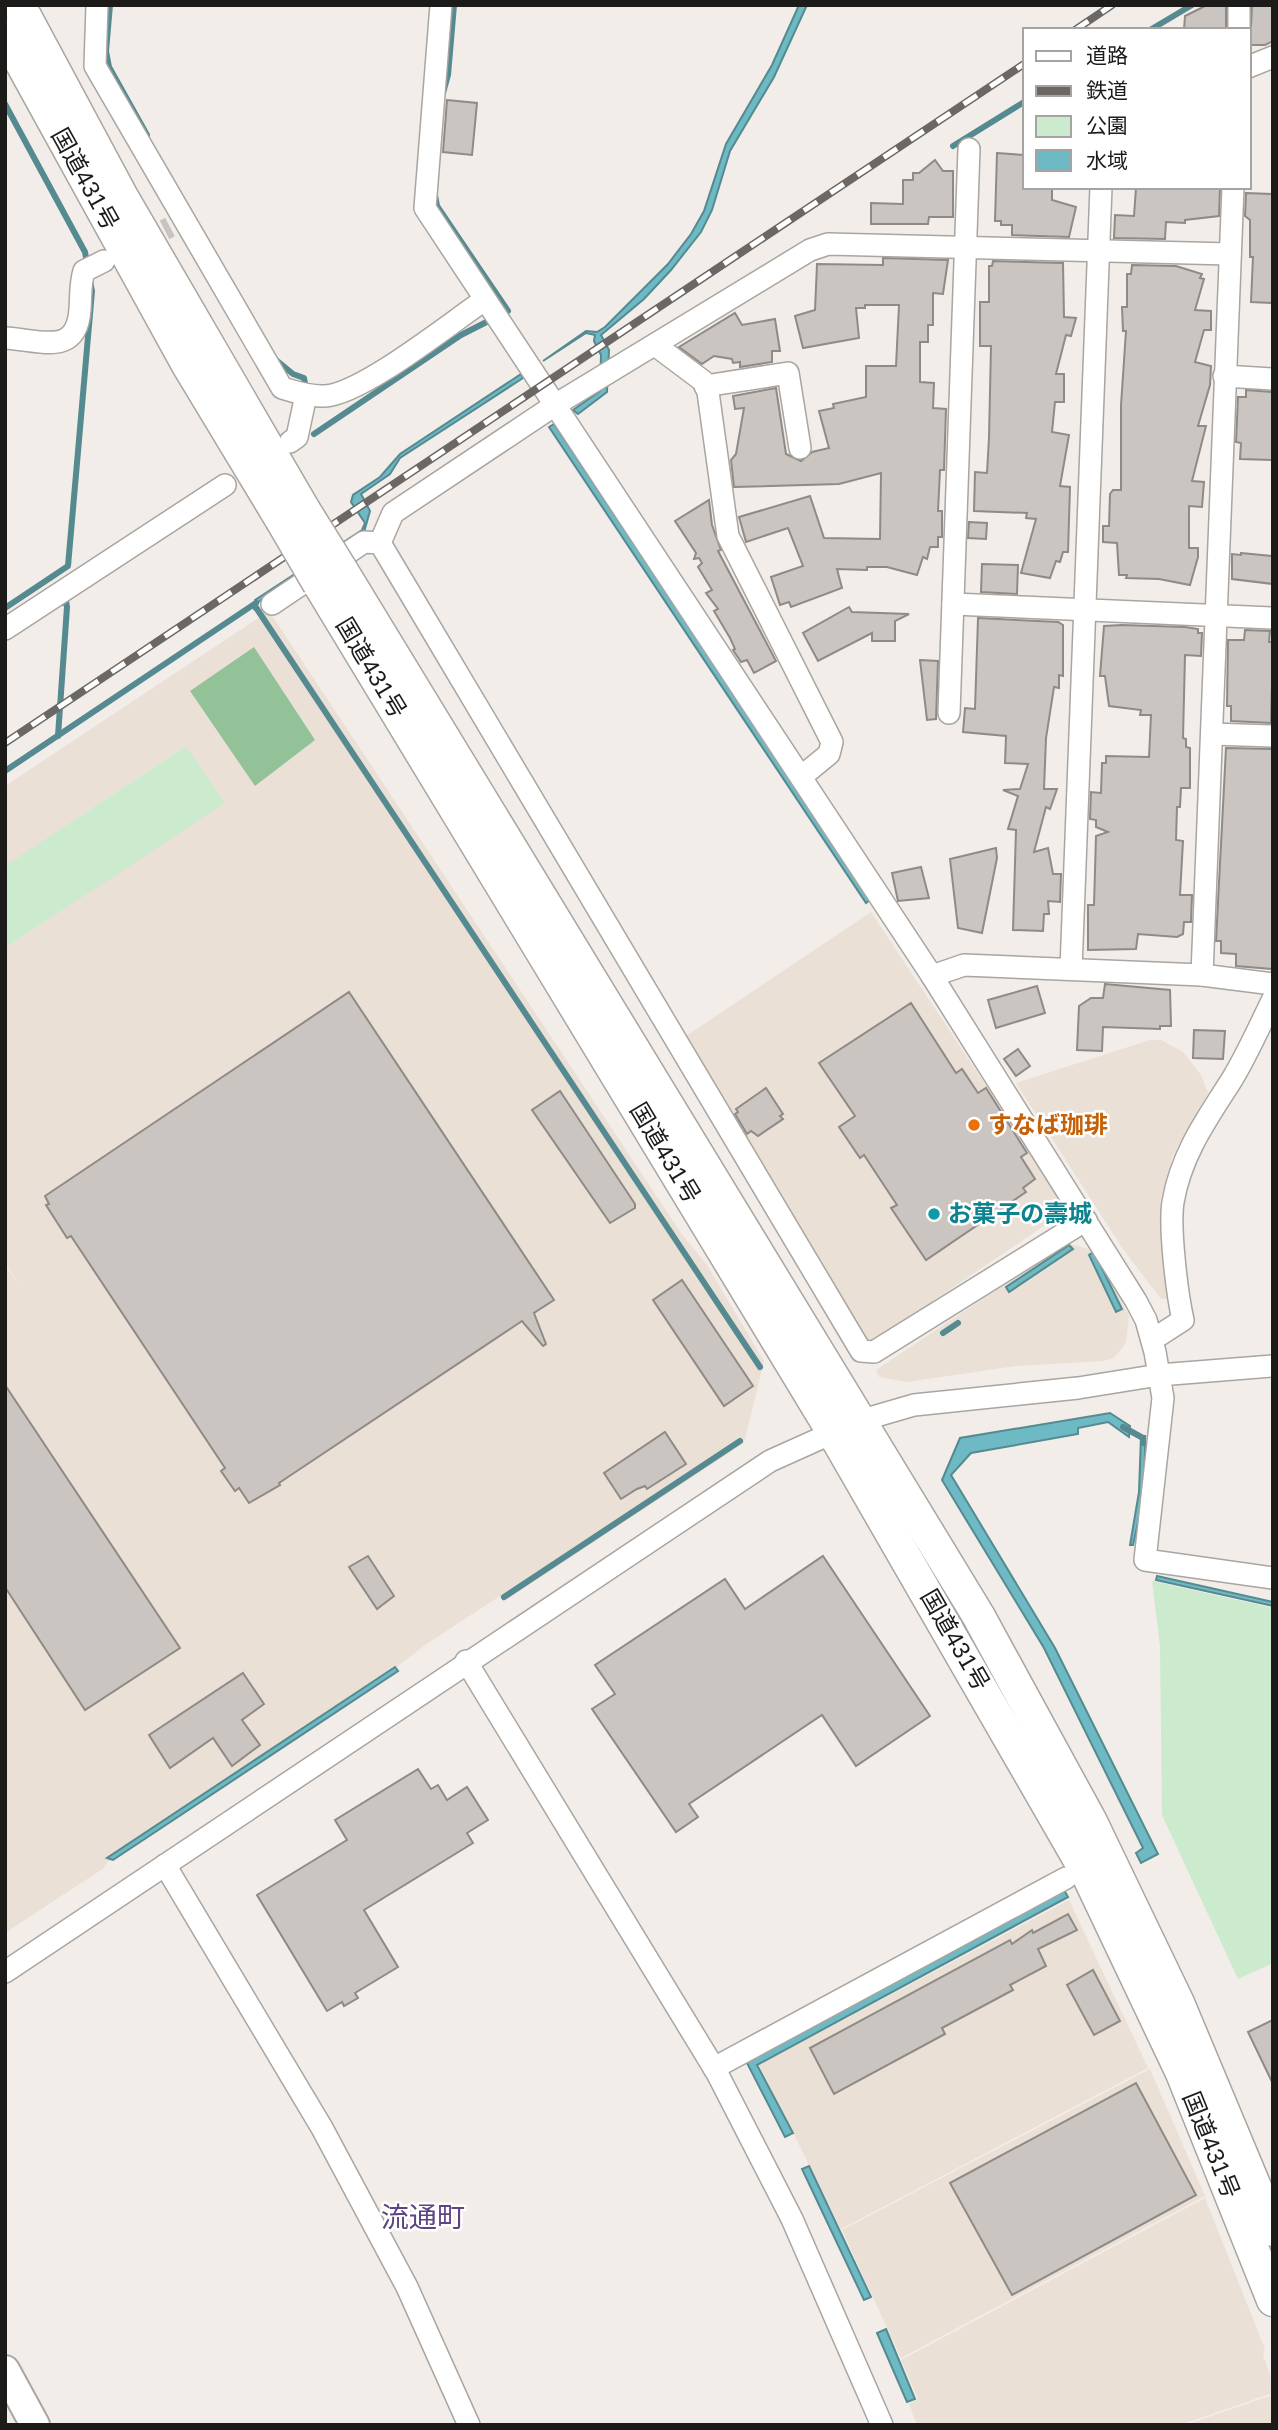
<svg xmlns="http://www.w3.org/2000/svg" width="1278" height="2430" viewBox="0 0 1278 2430" font-family="Arial,'Noto Sans JP',sans-serif">
	<style>
		.built { fill: #ebe0d6 }
		.green { fill: #cceace }
		.forest { fill: #94c298 }
		.water { fill: #6db9c4; stroke: #558a91; stroke-width: 2 }
		.lines { fill: none; stroke-linecap: round; stroke-linejoin: round }
		.stream { stroke: #558a91; stroke-width: 6 }
		.building { fill: #cac5c1; stroke: #8f8a86; stroke-width: 2 }
		.minor-tunnel { stroke: #c7c3bf; stroke-width: 21; stroke-dasharray: 21 10; stroke-linecap: butt }
		.minor-casing { stroke: #a9a5a0; stroke-width: 24 }
		.major-casing { stroke: #a9a5a0; stroke-width: 32 }
		.highway-casing { stroke: #a9a5a0; stroke-width: 35 }
		.minor { stroke: #fff; stroke-width: 21 }
		.major { stroke: #fff; stroke-width: 28 }
		.highway { stroke: #fff; stroke-width: 32 }
		.rail-casing { stroke: #6a6765; stroke-width: 8 }
		.rail { stroke: #fff; stroke-width: 5; stroke-dasharray: 16; stroke-linecap: butt }
		.highway-bridge-casing { stroke: #a9a5a0; stroke-width: 35; stroke-linecap: butt }
		.highway-bridge { stroke: #fff; stroke-width: 32 }
		.food-dot { fill: #e8710a; stroke: #fff; stroke-width: 2.5 }
		.culture-dot { fill: #0f9aa8; stroke: #fff; stroke-width: 2.5 }
		.labels { text-anchor: middle; stroke-width: 5; stroke-linejoin: round; paint-order: stroke }
		.street-label { font-size: 24px; fill: #1d1b1a; stroke: #fff }
		.food-label { font-size: 24px; font-weight: bold; fill: #c56008; stroke: #fff; text-anchor: start }
		.culture-label { font-size: 24px; font-weight: bold; fill: #0d838f; stroke: #fff; text-anchor: start }
		.quarter-label { font-size: 28px; fill: #5e4582; stroke: #fff }
	</style>
	<rect width="100%" height="100%" fill="#f2ede8"/>
	<g class="built">
		<path d="M269,611L681,1233L707,1265L764,1361L744,1443L503,1602L500,1596L425,1645L397,1667L400,1671L112,1861H108L104,1868L5,1933V1265L21,1287L5,1263V786Z"/>
		<path d="M871,912L1060,1197L1063,1209L1060,1215L875,1340L863,1339L683,1038Z"/>
		<path d="M1150,1040H1161L1183,1052L1201,1075L1208,1093L1173,1155L1160,1200L1168,1299H1161L1123,1249L1016,1083Z"/>
		<path d="M1067,1243L1095,1251L1129,1316L1126,1343L1114,1358L1103,1361L1016,1366L907,1382L879,1377L876,1370Z"/>
		<path d="M1069,1900L1148,2068L841,2229L759,2065Z"/>
		<path d="M1150,2069L1205,2196L901,2358L842,2230Z"/>
		<path d="M1205,2198L1265,2349L1263,2355L1273,2383V2393L1180,2425H917L909,2404L918,2399L901,2360Z"/>
		<path d="M1273,2395V2425H1185Z"/>
	</g>
	<g class="green">
		<path d="M186,746L225,803L5,948V866Z"/>
		<path d="M1152,1581L1273,1608V1963L1238,1979L1162,1815L1160,1646Z"/>
	</g>
	<path class="forest" d="M254,647L315,740L255,786L190,691Z"/>
	<g class="water">
		<path d="M799,5H807L774,77L730,151L712,210L701,232L671,270L644,299L601,335L609,350L607,392L578,414L573,410L600,391L601,355L594,341L595,335L586,333L543,361L586,331L597,332L605,327L668,264L691,234L704,211L726,144L772,65Z"/>
		<path d="M521,374L523,378L400,458L390,474L361,494L370,511L364,532L257,603L254,610L255,600L362,530L365,523L351,502L353,495L380,477L400,454Z"/>
		<path d="M554,424L871,899L866,903L549,427Z"/>
		<path d="M1069,1245L1073,1249L1009,1292L1006,1287Z"/>
		<path d="M1094,1252L1122,1309L1116,1312L1089,1255Z"/>
		<path d="M1110,1413L1130,1426L1129,1437L1108,1422L1078,1428V1434L971,1453L951,1475L1055,1648L1158,1854L1141,1863L1136,1853L1143,1848L1044,1648L942,1480L960,1438Z"/>
		<path d="M1141,1436H1145C1146,1473 1142,1509 1133,1545H1130L1139,1492Z"/>
		<path d="M1157,1576L1273,1602V1606L1156,1580Z"/>
		<path d="M395,1667L398,1671L113,1860L107,1858Z"/>
		<path d="M1064,1890L1068,1897L757,2065L793,2133L785,2137L746,2061Z"/>
		<path d="M809,2166L871,2297L864,2300L802,2169Z"/>
		<path d="M886,2329L915,2399L907,2402L877,2333Z"/>
	</g>
	<g class="lines">
		<g class="stream">
			<path d="M110,5L106,51L109,67L147,135"/>
			<path d="M1150,30L1192,5"/>
			<path d="M443,93L448,75L454,5"/>
			<path d="M5,104L85,252L87,263"/>
			<path d="M953,146L1024,102"/>
			<path d="M276,360L293,374L304,378L306,389"/>
			<path d="M314,434L461,335L508,311L437,206L435,195"/>
			<path d="M255,606L760,1367"/>
			<path d="M5,608L68,566L92,291L90,281"/>
			<path d="M58,736L67,607L66,601L62,603"/>
			<path d="M5,771L256,603"/>
			<path d="M943,1333L958,1323"/>
			<path d="M1123,1427L1143,1438V1443"/>
			<path d="M504,1597L740,1441"/>
		</g>
	</g>
	<g class="building">
		<path d="M1207,5H1226V30H1184L1185,16Z"/>
		<path d="M1252,5H1273V41L1265,45H1250Z"/>
		<path d="M447,100L477,103L472,155L443,152Z"/>
		<path d="M997,153L1024,155V187H1052V200L1076,207L1069,237L1012,235V225H1001V221H995Z"/>
		<path d="M935,160L943,171H953V217H929L928,224H871V203L903,204V180H913V173H919Z"/>
		<path d="M1220,187L1219,216L1185,220V223L1166,222L1165,239L1114,238L1115,215L1134,216L1136,188Z"/>
		<path d="M1246,193L1273,194V303L1251,302L1253,257H1250V220L1245,216Z"/>
		<path d="M883,258L948,260L943,294L933,293V325H928V342H920V382L934,383L933,408L946,409L944,470H940L938,511H942V537H938V547H930L927,559L923,557L917,575L887,567H867V570L837,569L842,588L791,607L789,602L780,605L771,577L803,566L788,528L746,542L739,517L810,496L824,538L880,539L881,473L839,484L734,487L731,460L736,454L744,408L735,409L733,396L776,388L786,454L801,461L812,452L829,448L819,411L834,408L833,404L866,397V366H896L899,305H865V308H856L859,338L803,348L795,316L815,310L817,264L883,265Z"/>
		<path d="M993,261L1063,263L1064,317L1076,318L1071,336L1066,335L1056,374H1064V402H1055L1052,432L1069,435L1060,486L1070,487L1068,552H1063L1060,562L1056,561L1050,578L1021,573L1036,519L1026,518L1027,513L974,511L975,472L987,473L989,438L991,346H980V302H989V266H992Z"/>
		<path d="M1132,265L1176,266L1202,274L1200,278L1204,279L1195,310L1211,311V330H1204L1195,362L1211,366L1210,385L1198,426H1206L1192,481L1204,482L1202,507L1189,506V548H1198V557L1190,585L1159,579L1126,578L1127,575H1119L1117,543L1103,542V526H1109L1110,494L1113,490H1121V405L1126,331H1123L1122,307H1127V274H1131Z"/>
		<path d="M735,313L742,325L775,319L780,351H772V362L740,367V362L733,363L732,359L714,356L702,364L679,347Z"/>
		<path d="M1246,390L1273,392V460L1240,459L1241,443L1236,442L1238,397H1246Z"/>
		<path d="M709,500L712,525L721,550L718,551L776,661L754,673L747,660L741,662L733,650L735,649L730,638L714,611L718,609L706,593L712,590L698,567L702,563L699,558L694,559L696,553L675,521Z"/>
		<path d="M969,522L987,523L986,539L968,538Z"/>
		<path d="M1241,553L1273,556V584L1232,579V554L1241,555Z"/>
		<path d="M982,564L1018,565L1017,594L981,592Z"/>
		<path d="M849,607L852,612L909,614L895,621V641H872V633L818,661L803,633Z"/>
		<path d="M978,618L1058,622L1063,625V676L1059,675V688L1054,687L1046,738L1044,789H1057L1050,809L1046,807L1034,852L1048,848L1053,874H1061L1060,902L1048,901L1049,914H1044L1043,931L1013,930L1016,830L1008,829L1018,796L1003,790L1020,789L1028,764L1005,763L1006,736L963,732L965,708L975,709Z"/>
		<path d="M1122,625L1185,627L1198,629V633H1202L1201,656L1185,655L1183,738L1186,739V747L1190,748V788H1181L1180,807H1177L1176,840L1183,841L1180,895H1192L1191,922H1184L1183,934L1177,937L1138,934L1136,949L1088,950V905H1094L1096,836L1108,832L1096,827V820L1090,819L1091,792L1101,793L1102,763H1106V756L1149,757L1151,715H1140L1141,710L1109,706L1105,676H1100L1104,626Z"/>
		<path d="M1245,630L1270,631L1269,642H1273L1271,723L1231,721V706H1227L1228,640H1244Z"/>
		<path d="M920,660L938,661L936,719L927,720Z"/>
		<path d="M1226,748L1273,749V969L1236,966V954L1221,953V941H1216Z"/>
		<path d="M996,848L997,858L982,933L958,928L950,859Z"/>
		<path d="M921,867L929,898L898,901L892,873Z"/>
		<path d="M1105,984L1170,990L1171,1026H1160V1029L1103,1027L1102,1051L1077,1050L1079,1006L1091,998H1103Z"/>
		<path d="M1037,986L1045,1013L996,1028L988,1000Z"/>
		<path d="M349,992L554,1300L534,1313L546,1344L543,1346L522,1321L279,1483L280,1485L249,1503L239,1488L235,1491L221,1471L225,1468L71,1236L67,1238L46,1205L49,1204L45,1196Z"/>
		<path d="M911,1003L956,1073L962,1069L978,1093L986,1088L1027,1153L1021,1157L1035,1179L1023,1188L1026,1192L926,1260L891,1208L897,1205L864,1155L860,1158L839,1127L855,1116L819,1063Z"/>
		<path d="M1194,1030L1225,1031L1223,1059L1193,1058Z"/>
		<path d="M1018,1049L1030,1066L1016,1076L1004,1059Z"/>
		<path d="M766,1088L783,1114L780,1116L783,1119L758,1136L751,1131L747,1134L735,1114L738,1112L736,1109Z"/>
		<path d="M560,1091L635,1204V1208L610,1223L532,1110Z"/>
		<path d="M682,1280L753,1386L724,1406L653,1300Z"/>
		<path d="M5,1385L180,1648L85,1710L5,1587Z"/>
		<path d="M665,1432L686,1464L647,1489L645,1486L637,1489L621,1499L604,1473Z"/>
		<path d="M368,1556L394,1596L377,1609L349,1567Z"/>
		<path d="M823,1556L930,1716L856,1766L822,1715L689,1804L698,1817L676,1832L592,1709L615,1694L595,1665L725,1579L745,1609Z"/>
		<path d="M243,1673L264,1704L242,1720L260,1745L232,1766L213,1738L170,1768L149,1735Z"/>
		<path d="M418,1769L431,1789L438,1785L447,1800L467,1787L488,1820L467,1833L473,1843L364,1910L398,1967L355,1993L358,1998L344,2006L342,2002L327,2011L257,1895L347,1840L335,1820Z"/>
		<path d="M1068,1914L1077,1930L1038,1949L1046,1966L1010,1985L1013,1990L942,2028L945,2034L834,2094L810,2048L1010,1940L1012,1944L1032,1930L1033,1933Z"/>
		<path d="M1093,1970L1120,2021L1094,2035L1067,1985Z"/>
		<path d="M1273,2020V2084L1248,2032Z"/>
		<path d="M1136,2083L1196,2195L1012,2295L950,2183Z"/>
	</g>
	<g class="lines">
		<path class="minor-tunnel" d="M137,244L170,227"/>
		<defs>
			<g id="minor">
				<path d="M97,5L95,66L282,388C296,392 310,397 325,396C362,394 449,324 483,301"/>
				<path d="M441,5L425,208L932,976L1136,1301L1146,1320L1155,1352L1163,1398L1145,1560L1273,1578"/>
				<path d="M1239,30V5"/>
				<path d="M1248,67L1273,57"/>
				<path d="M5,338C41,340 77,357 80,309C81,296 80,283 84,271L104,261"/>
				<path d="M655,345L703,381L708,392L728,536L832,742L829,754L801,777"/>
				<path d="M1224,376L1273,379"/>
				<path d="M705,386L788,373L800,448"/>
				<path d="M290,442L297,437L306,395"/>
				<path d="M380,543L393,513L555,405L810,250L828,244L1230,254"/>
				<path d="M272,604L364,542L380,543L861,1351L874,1352L1086,1220"/>
				<path d="M953,604L1273,618"/>
				<path d="M5,629L225,485"/>
				<path d="M949,713L969,149"/>
				<path d="M1212,734L1273,736"/>
				<path d="M1071,969L1101,187"/>
				<path d="M1202,975L1233,187"/>
				<path d="M932,976L964,965L1202,975L1273,984"/>
				<path d="M1152,1340L1183,1320C1177,1294 1169,1227 1173,1202C1181,1155 1206,1120 1231,1081C1247,1055 1259,1027 1273,999"/>
				<path d="M466,1661L717,2073L792,2219L882,2425"/>
				<path d="M165,1865L322,2128L407,2287L469,2425"/>
				<path d="M5,1972L770,1461L859,1421L914,1405L1078,1388L1159,1375L1273,1366"/>
				<path d="M714,2068L1066,1878"/>
			</g>
			<path id="major" d="M5,2370L35,2425"/>
			<g id="highway">
				<path d="M19,5L122,197L304,510"/>
				<path d="M5,33L188,365L281,519"/>
				<path d="M342,571L978,1615L1091,1822L1178,2003L1273,2230"/>
				<path d="M319,584L833,1432L1086,1871L1182,2073L1273,2300"/>
			</g>
		</defs>
		<use href="#minor" class="minor-casing"/>
		<use href="#major" class="major-casing"/>
		<use href="#highway" class="highway-casing"/>
		<use href="#minor" class="minor"/>
		<use href="#major" class="major"/>
		<use href="#highway" class="highway"/>
		<defs>
			<g id="rail">
				<path d="M1075,30L1112,5"/>
				<path d="M5,743L1024,64"/>
			</g>
		</defs>
		<use href="#rail" class="rail-casing"/>
		<use href="#rail" class="rail"/>
		<defs>
			<g id="highway-bridge">
				<path d="M304,510L342,571"/>
				<path d="M281,519L319,584"/>
			</g>
		</defs>
		<use href="#highway-bridge" class="highway-bridge-casing"/>
		<use href="#highway-bridge" class="highway-bridge"/>
	</g>
	<circle class="food-dot" cx="974" cy="1125" r="7"/>
	<circle class="culture-dot" cx="934" cy="1214" r="7"/>
	<g class="labels">
		<g class="street-label">
			<text transform="translate(85 179) rotate(61)" y="8">国道431号</text>
			<text transform="translate(371 668) rotate(59)" y="8">国道431号</text>
			<text transform="translate(665 1153) rotate(59)" y="8">国道431号</text>
			<text transform="translate(955 1640) rotate(60)" y="8">国道431号</text>
			<text transform="translate(1211 2145) rotate(68)" y="8">国道431号</text>
		</g>
		<g class="food-label">
			<text x="988" y="1133">すなば珈琲</text>
		</g>
		<g class="culture-label">
			<text x="948" y="1222">お菓子の壽城</text>
		</g>
		<g class="quarter-label">
			<text x="423" y="2227">流通町</text>
		</g>
	</g>
	<rect width="1278" height="2430" fill="none" stroke="#1d1b1a" stroke-width="14"/>
	<rect x="1023" y="28" width="228" height="161" fill="#ffffff" stroke="#a5a4a3" stroke-width="2"/>
	<rect x="1036" y="51" width="35" height="10" fill="#ffffff" stroke="#a5a4a3" stroke-width="2"/>
	<text x="1086" y="63" font-size="21" fill="#1d1b1a">道路</text>
	<rect x="1036" y="86" width="35" height="10" fill="#6a6765" stroke="#a5a4a3" stroke-width="2"/>
	<text x="1086" y="98" font-size="21" fill="#1d1b1a">鉄道</text>
	<rect x="1036" y="116" width="35" height="21" fill="#cceace" stroke="#a5a4a3" stroke-width="2"/>
	<text x="1086" y="133" font-size="21" fill="#1d1b1a">公園</text>
	<rect x="1036" y="150" width="35" height="21" fill="#6db9c4" stroke="#a5a4a3" stroke-width="2"/>
	<text x="1086" y="168" font-size="21" fill="#1d1b1a">水域</text>
</svg>
